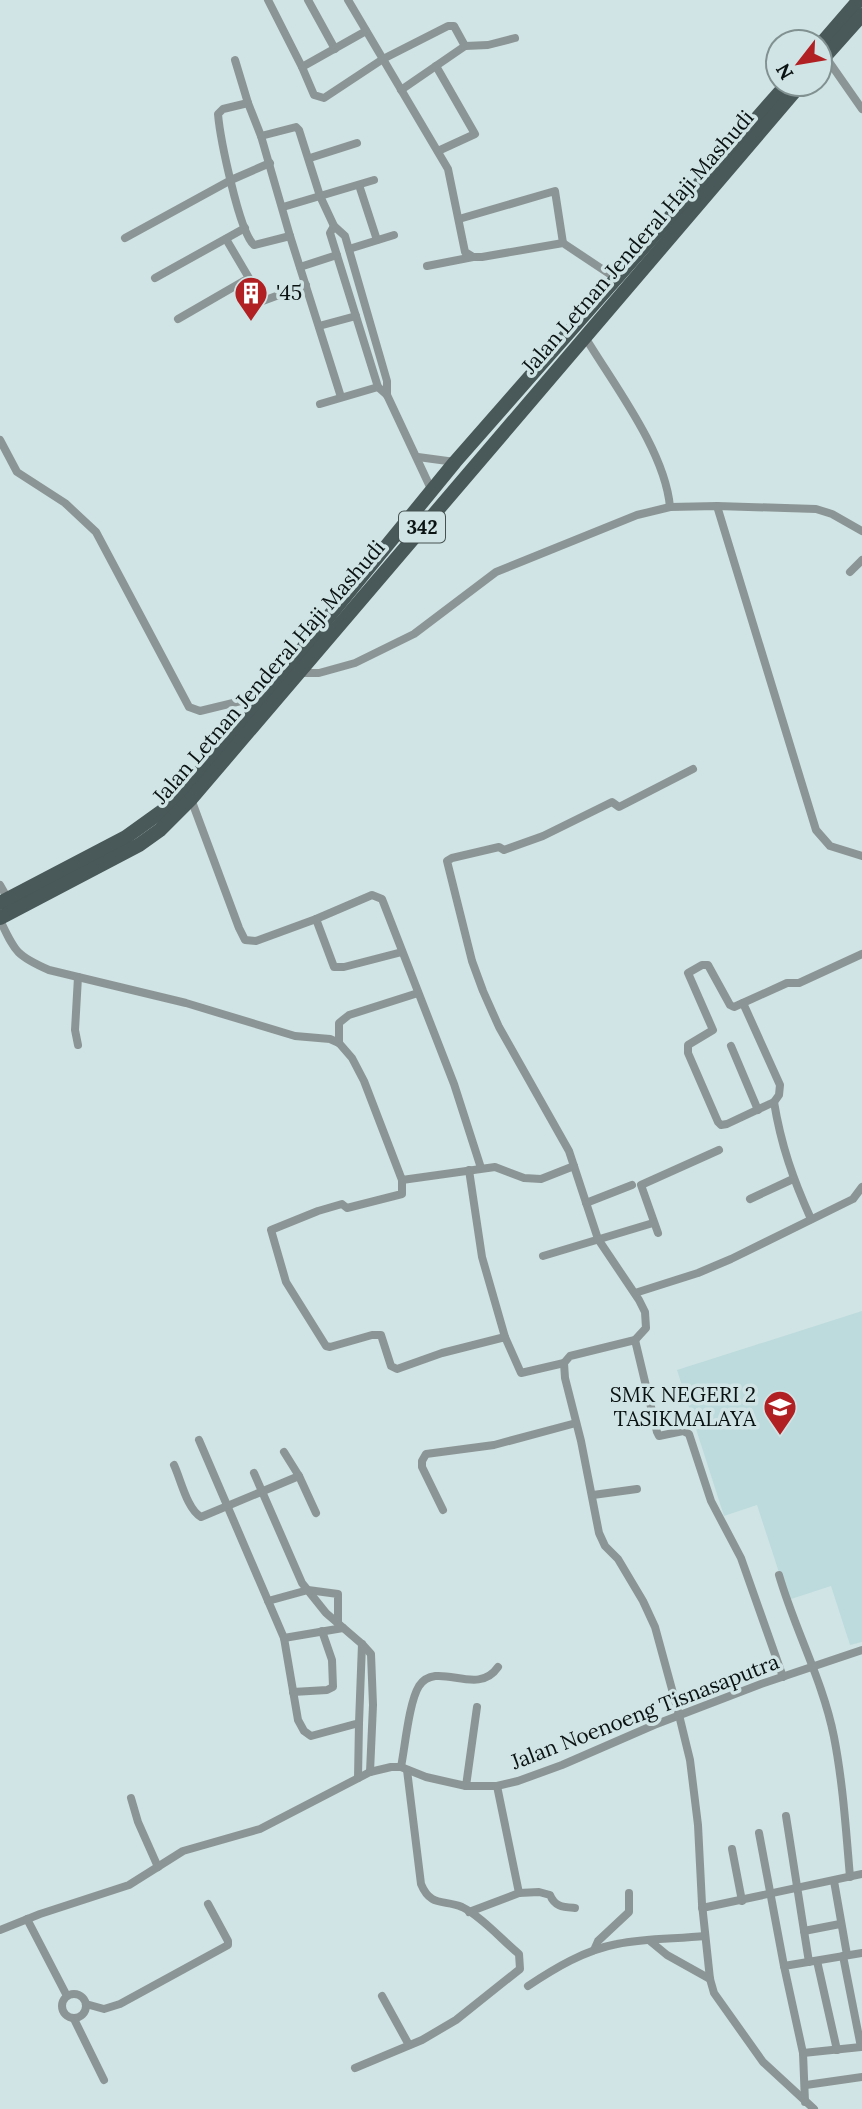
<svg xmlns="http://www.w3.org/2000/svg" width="862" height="2109" viewBox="0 0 862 2109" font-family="Lora,serif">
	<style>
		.built { fill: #bddbdc }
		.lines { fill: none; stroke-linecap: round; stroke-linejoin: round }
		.street { stroke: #8c9595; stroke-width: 8 }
		.primary { stroke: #495858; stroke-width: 14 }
		.labels { text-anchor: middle; stroke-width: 7; stroke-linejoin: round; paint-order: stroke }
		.shield { fill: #d0e4e5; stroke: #465151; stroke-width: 2 }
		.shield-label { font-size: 19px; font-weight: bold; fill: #0b1212 }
		.street-label { font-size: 21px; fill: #0b1212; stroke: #d0e4e5 }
		.poi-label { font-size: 21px; fill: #0b1212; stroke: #d0e4e5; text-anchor: start }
	</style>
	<rect width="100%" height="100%" fill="#d0e4e5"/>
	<path class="built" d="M862,1311V1642L850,1645L831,1586L788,1600L757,1505L724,1516L677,1370Z"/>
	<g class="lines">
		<g class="street">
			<path d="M268,0L302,67"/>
			<path d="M308,0L335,49"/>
			<path d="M348,0L448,169L465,252L473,257H482L563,243L617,279"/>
			<path d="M366,31L302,67L314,95L324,98L383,59L448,26H454L465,46"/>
			<path d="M825,56L862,109"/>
			<path d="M235,60L248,103L261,136L290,236L341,397"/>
			<path d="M436,66L475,134L438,151"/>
			<path d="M401,90L465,46L488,45L515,38"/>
			<path d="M248,103L223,109L218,114C220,137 239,232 254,245L290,236"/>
			<path d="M261,136L296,127L299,130L320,196L334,226L345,236L387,381V395"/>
			<path d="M310,158L357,143"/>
			<path d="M359,185L377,240"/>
			<path d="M283,207L374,180"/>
			<path d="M459,219L555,191L563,243"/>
			<path d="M334,226L330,233L378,387L387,395L432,491"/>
			<path d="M125,238L231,180L270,163"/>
			<path d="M349,249L394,235"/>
			<path d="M427,266L473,257"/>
			<path d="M300,267L337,255"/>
			<path d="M155,278L245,228"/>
			<path d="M260,302L306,285"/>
			<path d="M178,319L249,278L226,239"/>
			<path d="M319,326L356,316"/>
			<path d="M585,337C614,385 665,451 670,507"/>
			<path d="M320,404L378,387"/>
			<path d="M0,440L17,472L65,503L96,532L189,707L200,711L262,696"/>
			<path d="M418,457L455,462"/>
			<path d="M717,506L816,830L830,846L862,856"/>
			<path d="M850,572L862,560"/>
			<path d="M298,671L304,673H319L355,663L414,634L496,572L637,515L670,507L717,506L816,509L832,514L862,531"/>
			<path d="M693,769L619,807L612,802L543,836L504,850L499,847L452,858L447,861L472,961L483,991L499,1027L569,1151L598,1239L639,1300L645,1312L646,1328L635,1340L570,1356L564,1363L565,1378L581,1441L599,1533L605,1546L618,1559L643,1601L655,1627L679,1715L690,1760L698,1825L702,1904L710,1979L714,1993L763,2062L814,2109"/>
			<path d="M191,799L239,928L245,940L256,941L316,919L334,967H344L402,952"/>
			<path d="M0,885L8,899"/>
			<path d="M316,919L372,895L382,899L454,1084L481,1168"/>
			<path d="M0,920C15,951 15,955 49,970L186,1003L295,1036L330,1039L339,1043L352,1058L364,1081L402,1180L495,1167L524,1178L541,1179L574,1166"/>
			<path d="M78,977L75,1030L78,1045"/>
			<path d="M743,1003L780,1085L779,1095L774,1102C781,1145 793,1179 811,1219"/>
			<path d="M339,1043V1023L349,1015L418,993"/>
			<path d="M731,1046L758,1110"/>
			<path d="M774,1102L727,1124L721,1125L718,1122L688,1053V1045L713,1030L688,973L702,965H708L730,1005L734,1007L787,983H799L862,954"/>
			<path d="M469,1170L482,1257L505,1337"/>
			<path d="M402,1180V1194L347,1208L342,1204L318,1211L271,1230L286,1282L326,1346L330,1347L372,1335H381L391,1366L397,1369L442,1353L505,1337L521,1373L564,1363"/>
			<path d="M750,1199L793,1179"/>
			<path d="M586,1203L632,1185"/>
			<path d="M658,1233L641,1185L719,1150"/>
			<path d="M543,1256L653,1223"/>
			<path d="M635,1293L698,1273L731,1259L853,1199L862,1187"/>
			<path d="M635,1340L657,1432L659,1436L683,1431L689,1434L711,1501L741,1558L783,1677"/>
			<path d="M199,1440L284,1638L298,1720L304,1731L311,1736L359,1723L362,1644"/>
			<path d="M284,1452L299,1476"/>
			<path d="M174,1465C181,1480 187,1509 201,1517L299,1476L316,1513"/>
			<path d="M254,1473L302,1583L326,1613L362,1644L371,1654L373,1705L370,1772"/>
			<path d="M593,1495L637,1489"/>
			<path d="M443,1510L422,1467V1461L426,1454L494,1445L576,1423"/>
			<path d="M779,1575C795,1630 823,1681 834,1737C843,1783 846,1831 850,1877"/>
			<path d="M268,1601L308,1590L338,1594V1623"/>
			<path d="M284,1638L343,1628"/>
			<path d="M293,1692L327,1690L333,1687L332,1660L322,1631"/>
			<path d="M401,1767C405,1747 409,1702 419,1686C437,1659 477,1698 498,1667"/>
			<path d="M358,1778L359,1723"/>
			<path d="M466,1786L477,1707"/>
			<path d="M131,1798L138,1822L158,1867"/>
			<path d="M786,1816L804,1931L840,1924"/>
			<path d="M759,1833L784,1966"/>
			<path d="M732,1849L742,1901"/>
			<path d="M834,1881L847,1955"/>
			<path d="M519,1893L539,1892L550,1895C555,1907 563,1907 575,1908"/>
			<path d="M702,1908L862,1874"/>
			<path d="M469,1912L519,1893L497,1786"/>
			<path d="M27,1919L67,1996"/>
			<path d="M0,1930L40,1914L129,1885L183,1851L260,1829L370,1772L391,1767H401L426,1777L466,1786H497L518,1781L562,1765L654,1725L761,1684L862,1650"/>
			<path d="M804,1931L809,1962"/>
			<path d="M650,1941L667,1955L710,1979"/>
			<path d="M594,1950L598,1941L629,1912V1893"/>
			<path d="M817,1961L837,2050"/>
			<path d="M528,1986C555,1968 585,1950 617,1944C645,1938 676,1939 705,1936"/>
			<circle cx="74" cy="2006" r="12"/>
			<path d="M382,1996L409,2045"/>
			<path d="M86,2004L104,2009L120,2004L228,1945V1941L208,1904"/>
			<path d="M74,2019L104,2080"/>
			<path d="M803,2053L861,2047L843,1956"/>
			<path d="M355,2068L422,2040L456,2020L520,1969L519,1954C503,1941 481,1916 462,1907C444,1899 431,1908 421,1884L407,1770"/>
			<path d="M806,2085L862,2077"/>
			<path d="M805,2102L803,2053L784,1966L862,1953"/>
		</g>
		<g class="primary">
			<path d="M820,45L859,0"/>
			<path d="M820,62L862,15"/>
			<path d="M0,903L126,837L165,809L228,740L455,462L787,84"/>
			<path d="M0,918L139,845L160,830L191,799L801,84"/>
		</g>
	</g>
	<defs>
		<symbol id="building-pin" viewBox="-11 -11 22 30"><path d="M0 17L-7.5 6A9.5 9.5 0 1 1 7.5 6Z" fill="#b12023" stroke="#d0e4e5"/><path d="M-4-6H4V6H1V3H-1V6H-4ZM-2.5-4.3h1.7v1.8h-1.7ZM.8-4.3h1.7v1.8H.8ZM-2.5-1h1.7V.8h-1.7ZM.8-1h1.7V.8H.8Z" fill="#fff"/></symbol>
		<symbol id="school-pin" viewBox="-11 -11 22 30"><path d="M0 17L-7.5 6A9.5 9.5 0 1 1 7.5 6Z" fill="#b12023" stroke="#d0e4e5"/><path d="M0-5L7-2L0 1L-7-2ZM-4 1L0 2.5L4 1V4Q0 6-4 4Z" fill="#fff"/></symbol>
	</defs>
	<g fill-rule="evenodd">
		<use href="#building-pin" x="232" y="274" width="38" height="52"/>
		<use href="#school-pin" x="761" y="1388" width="38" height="52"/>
	</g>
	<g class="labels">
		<rect class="shield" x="399" y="511.5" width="46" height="31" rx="5"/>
		<g class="shield-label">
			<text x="422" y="534">342</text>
		</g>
		<g class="street-label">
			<text transform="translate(638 242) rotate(-49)" y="7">Jalan Letnan Jenderal Haji Mashudi</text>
			<text transform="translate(269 672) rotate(-49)" y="7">Jalan Letnan Jenderal Haji Mashudi</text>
			<text transform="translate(645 1712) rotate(-21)" y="7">Jalan Noenoeng Tisnasaputra</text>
		</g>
		<g class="poi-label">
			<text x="276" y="300">'45</text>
			<text x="756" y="1402" text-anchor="end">SMK NEGERI 2<tspan x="756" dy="24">TASIKMALAYA</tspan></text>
		</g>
	</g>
	<g transform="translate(799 63) rotate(239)"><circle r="33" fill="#d0e4e5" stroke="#819091" stroke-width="2"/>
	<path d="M0-5L12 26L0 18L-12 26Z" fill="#b12023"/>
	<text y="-10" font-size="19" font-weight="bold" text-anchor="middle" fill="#0b1212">N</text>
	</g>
</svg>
